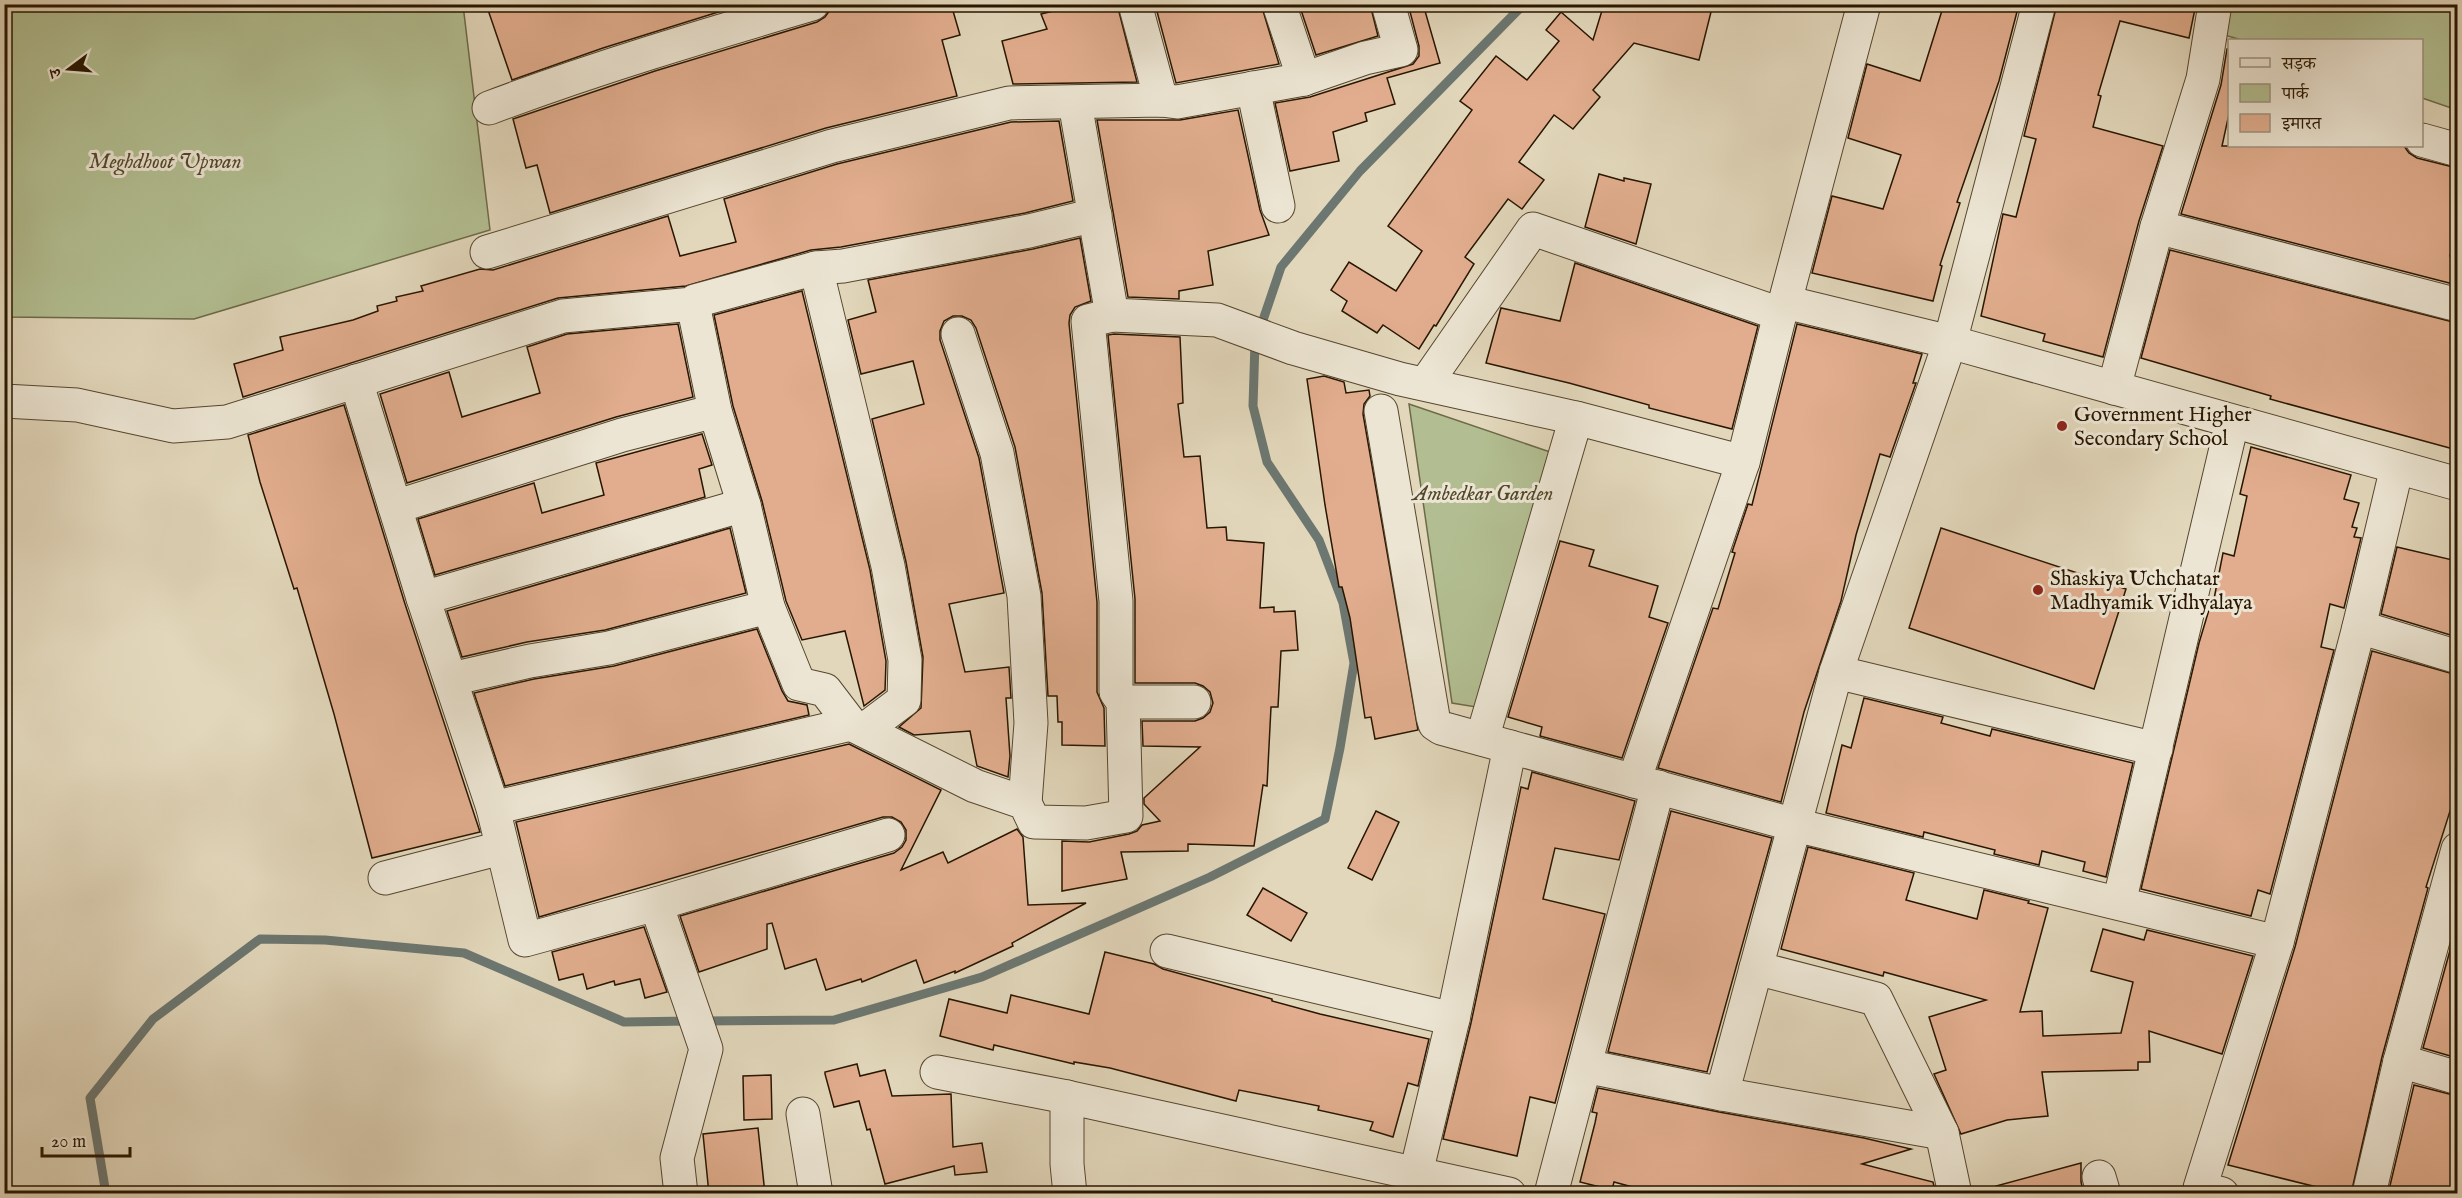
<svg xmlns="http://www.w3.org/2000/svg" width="2462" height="1198" viewBox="0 0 2462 1198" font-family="'IM FELL English','Noto Serif Devanagari',serif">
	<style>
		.green { fill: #b2be91; stroke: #6d6a48; stroke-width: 1.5 }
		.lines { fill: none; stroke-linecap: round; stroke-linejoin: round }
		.stream { stroke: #6c7771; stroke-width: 9 }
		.building { fill: #e1ad8e; stroke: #281600; stroke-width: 1.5 }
		.street-casing { stroke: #56462f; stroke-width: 35 }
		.street { stroke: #ece5d3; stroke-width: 33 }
		.poi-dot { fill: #8f2418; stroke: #ece5d3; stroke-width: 2 }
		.labels { text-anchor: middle; stroke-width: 6; stroke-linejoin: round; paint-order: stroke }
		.park-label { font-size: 21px; font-style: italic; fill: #51482c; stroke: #ece5d3 }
		.poi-label { font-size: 21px; fill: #281600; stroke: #ece5d3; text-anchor: start }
	</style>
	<rect width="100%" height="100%" fill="#e2d7bb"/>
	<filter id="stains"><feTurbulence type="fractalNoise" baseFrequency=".00333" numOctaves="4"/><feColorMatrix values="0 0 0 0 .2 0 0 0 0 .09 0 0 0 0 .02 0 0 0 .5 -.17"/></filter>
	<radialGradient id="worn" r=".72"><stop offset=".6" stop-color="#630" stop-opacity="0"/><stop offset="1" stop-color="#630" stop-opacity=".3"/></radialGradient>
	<g class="green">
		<path d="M5,5H463L490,230L194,319L5,317Z"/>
		<path d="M2226,5H2457V110L2422,98V40H2242L2217,33Z"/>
		<path d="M1409,404L1559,455L1476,707L1452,703Z"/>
	</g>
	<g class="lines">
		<g class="stream">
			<path d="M1260,329L1281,267L1360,171L1524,4"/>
			<path d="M704,1021L834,1020L982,977L1210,877L1325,819L1340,748L1354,663L1343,603L1319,540L1267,462L1253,406L1255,342"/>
			<path d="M106,1194L90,1098L153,1019L260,939L325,940L464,953L624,1022L690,1021"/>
		</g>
	</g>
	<g class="building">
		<path d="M486,4H744L603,48L512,80Z"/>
		<path d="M860,4H951L960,35L942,40L957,96L826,128L550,213L537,165L526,168L513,119L655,71L817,22L825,17L830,10L836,8L837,11Z"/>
		<path d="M1082,4H1117L1137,82L1013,84L1002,41L1047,29L1041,14Z"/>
		<path d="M1155,4H1261L1279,64L1176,83Z"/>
		<path d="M1299,4H1370L1378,36L1316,55Z"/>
		<path d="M1408,4H1423L1440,63L1387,78L1395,104L1365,113L1367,121L1333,132L1339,161L1290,171L1275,103L1310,97L1413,64L1419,56V46Z"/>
		<path d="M1604,4H1713L1699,60L1634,43L1593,90L1600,97L1573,129L1554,115L1519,162L1544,180L1522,209L1508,199L1465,257L1474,264L1436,326L1434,325L1419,349L1383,325L1377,333L1342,311L1347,301L1331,290L1349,262L1396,291L1422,251L1388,226L1472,110L1460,101L1496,56L1527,80L1559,41L1546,30L1561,12L1593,40Z"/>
		<path d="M1944,4H2019L1999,81L1957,202L1960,203L1940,265L1942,266L1933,301L1812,273L1832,196L1883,209L1901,155L1848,138L1867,64L1920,81Z"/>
		<path d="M2057,4H2196L2189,38L2120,21L2098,95L2101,96L2093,127L2163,146L2139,221L2103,357L2043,341L2045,334L1981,316L2003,214L2016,217L2036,139L2024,136Z"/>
		<path d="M2227,49H2229V114L2222,146H2404L2409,153L2417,158L2457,168V196L2451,221L2457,222V231L2450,256L2457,257V285L2181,214L2221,85Z"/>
		<path d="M1238,110L1260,210L1269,235L1208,251L1213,285L1179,291V299L1128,297L1097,120H1180Z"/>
		<path d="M1059,121L1073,201L1025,213L841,247L811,250L686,286L558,298L243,397L234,364L283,350L280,337L353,320L378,311L377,306L397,301L396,297L423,291L421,286L480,269L493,270L668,216L680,256L736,242L724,199L837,164L1011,122Z"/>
		<path d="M1599,174L1624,181V178L1651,184L1636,244L1585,227Z"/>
		<path d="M1080,238L1091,301L1075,307L1070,315L1069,323L1097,602V692L1104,708L1105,746L1062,745V722H1058L1057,696H1048L1042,593L1015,447L976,328L971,320L962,316H953L944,321L940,331V340L979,458L1004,593L949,604L965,672L1009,667L1011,698H1006L1010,756L1008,777L977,766L970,731L914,735L899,727L921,708L923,657L906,562L872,419L924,404L913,361L861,374L848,320L876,312L868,280L1033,249Z"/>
		<path d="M2170,250L2457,323V450L2270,399L2271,396L2141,358Z"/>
		<path d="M1575,263L1758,326L1732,429L1649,408V405L1569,383L1486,363L1501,308L1560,321Z"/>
		<path d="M802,291L870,570L886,661L885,690L864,706L845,631L802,640L786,601L762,501L733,406L714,315Z"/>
		<path d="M678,324L693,397L616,417L407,483L380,394L449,372L462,417L540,393L527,347L567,334Z"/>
		<path d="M1797,324L1922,354L1913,383H1916L1890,457L1880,454L1856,535L1841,601L1804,712L1781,802L1658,768L1713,608L1718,609L1735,553L1732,552L1748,504L1752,505Z"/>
		<path d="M1114,334L1180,337L1183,403L1178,404L1184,457L1200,456L1207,528L1226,527L1227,540L1264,543L1260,608L1274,607V612L1295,611L1298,650L1281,651L1278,707H1271L1267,786L1263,785L1254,846L1188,844V851L1121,852L1127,879L1062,891V841L1089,842L1129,834L1137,831L1142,825L1160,821L1144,804V798L1200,747L1143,746L1142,721H1195L1203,718L1210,712L1213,703L1210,692L1203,686L1195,683H1135V599L1108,335Z"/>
		<path d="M1324,376L1344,382L1346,393L1369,390L1370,396L1364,404L1363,414L1418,730L1375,739L1371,717L1365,718L1350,618L1342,587H1339L1325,505L1307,379Z"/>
		<path d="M344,405L405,604L480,832L372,858L334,714L297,588L294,589L260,482L248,435Z"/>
		<path d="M702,434L712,465L699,469L705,497L435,575L418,519L534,483L542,513L604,495L596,463Z"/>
		<path d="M2251,447L2351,475L2344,499L2359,503L2352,527L2357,528L2354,537L2361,538L2344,608L2330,604L2321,647L2334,650L2270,894L2258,890L2251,916L2141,889L2199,643L2211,603L2213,604L2223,553L2234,556L2247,496L2240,494Z"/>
		<path d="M730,528L746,593L605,630L527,642L462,657L447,611Z"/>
		<path d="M1941,528L2126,589L2094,689L1909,628Z"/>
		<path d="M1560,541L1594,550L1589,566L1658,586L1649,617L1668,623L1622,758L1540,736L1542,727L1508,717Z"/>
		<path d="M2397,547L2457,561V637L2381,614Z"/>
		<path d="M757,629L782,691L788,701L807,705L809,715L505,786L474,693L534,679L614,666Z"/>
		<path d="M2372,651L2457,675V789L2426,887L2428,888L2382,1057L2351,1194H2345L2228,1165L2295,947Z"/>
		<path d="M1864,698L1943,717L1941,723L1990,736L1992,729L2133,763L2106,877L2083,871L2085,862L2042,851L2039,865L1994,854L1995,850L1924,832L1923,837L1826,813L1842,745L1851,748Z"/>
		<path d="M849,744L941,790L901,870L943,852L948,863L1017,829L1023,837L1028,905L1086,903L1012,943L1013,946L955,973V971L924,983L916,960L862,982L861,979L826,990L816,959L785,969L772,923L767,924V949L699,972L680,916L894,853L902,847L906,840V830L901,822L892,817H883L539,917L516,822Z"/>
		<path d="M1532,772L1635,801L1619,860L1555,848L1543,899L1605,914L1555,1103L1530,1097L1517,1156L1443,1139L1471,1023L1521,787L1528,789Z"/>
		<path d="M1376,811L1399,822L1372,880L1348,868Z"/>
		<path d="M1671,811L1772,838L1707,1072L1608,1052Z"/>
		<path d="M1808,847L1914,873L1906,900L1977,919L1984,890L2029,901L2028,903L2048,908L2020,1012L2042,1011L2043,1036L2121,1033L2133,982L2091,971L2103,929L2144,940L2147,930L2253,956L2222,1054L2149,1031L2150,1062H2138V1070L2042,1072L2048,1116L2007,1120L1961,1134L1934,1074L1946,1070L1929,1017L1986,1000L1884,972L1883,976L1781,949Z"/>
		<path d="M1263,888L1307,913L1291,941L1247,915Z"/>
		<path d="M644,927L667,992L645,998L640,979L615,985L614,981L587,989L583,974L559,980L552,952Z"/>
		<path d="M2454,936L2457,937V1058L2423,1048Z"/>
		<path d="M1105,952L1154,964L1163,969L1272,999V1001L1320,1014L1429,1039L1418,1086L1408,1083L1393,1137L1370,1130L1373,1122L1318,1110L1319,1106L1239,1090L1236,1101L1110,1068L1074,1062V1064L994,1045L993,1050L940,1036L949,999L1007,1013L1011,995L1089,1014Z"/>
		<path d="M857,1064L860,1076L885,1070L892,1096L951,1094L953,1147L982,1143L987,1172L955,1175L954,1166L885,1184L870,1129L867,1130L859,1101L834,1107L825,1074V1072Z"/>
		<path d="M771,1075L772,1119L744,1120L743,1076Z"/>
		<path d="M2414,1085L2457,1096V1194H2388Z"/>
		<path d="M1598,1088L1719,1112L1864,1138L1911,1149L1862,1164L1933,1182L1936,1194H1658L1614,1182L1612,1190L1580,1182L1595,1123L1597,1113L1592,1112Z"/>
		<path d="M758,1128L765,1194H709L703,1134Z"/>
		<path d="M2081,1163V1182L2084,1194H1997L1996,1186Z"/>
	</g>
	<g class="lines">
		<defs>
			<g id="street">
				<path d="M1135,4L1161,100"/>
				<path d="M1279,4L1304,79"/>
				<path d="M1253,88L1278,206"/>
				<path d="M1075,103L1112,315"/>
				<path d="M489,108C595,68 703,36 812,4"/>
				<path d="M2422,140L2458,150"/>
				<path d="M2157,227L2458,305"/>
				<path d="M487,252L832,146L1009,103L1161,100L1177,102L1304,79L1365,58L1401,50L1388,4"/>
				<path d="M816,268L888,566L905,660L904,700L864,730"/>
				<path d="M1785,302L1950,342L2458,484"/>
				<path d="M693,304L715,411L744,505L768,607L799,684L825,690L851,724L975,786L1025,803L1034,822L1086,823L1126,816L1123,702L1116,692V601L1088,321L1112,315L1217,320L1293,348L1400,379L1576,418L1743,462"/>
				<path d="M958,334L997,453L1024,596L1031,723L1025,803"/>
				<path d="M356,381L423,598L493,808L525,940L656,904L888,835"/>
				<path d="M1426,383L1533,229L1780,314"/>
				<path d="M2114,388L2157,227L2203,79L2215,4"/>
				<path d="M4,401L77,405L173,426L227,422L563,316L693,304L695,301L816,268L843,266L1029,231L1095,215"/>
				<path d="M1381,411L1433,717L1435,724L1441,728L1795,825L2277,942"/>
				<path d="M395,507L622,435L715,411"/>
				<path d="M423,598L744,505"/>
				<path d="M2359,627L2458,657"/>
				<path d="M1836,672L2156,749"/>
				<path d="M451,679L530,661L609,648L768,607"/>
				<path d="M1123,702H1194"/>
				<path d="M1482,739L1576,418"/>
				<path d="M1634,781L1743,462L1780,314L1785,302L1864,4"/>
				<path d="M493,808L851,724"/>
				<path d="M385,878L501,848"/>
				<path d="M2119,903L2232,423"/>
				<path d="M656,904L706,1049L677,1158L681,1194"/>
				<path d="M1167,951L1453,1019"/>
				<path d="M1756,968L1876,999L1942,1133L1955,1194"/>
				<path d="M2400,1061L2458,1078"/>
				<path d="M1585,1066L1722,1094L1942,1133"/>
				<path d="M937,1072L1067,1097L1509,1194"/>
				<path d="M1722,1094L1836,672L1950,342L2039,4"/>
				<path d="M1067,1097V1164L1070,1194"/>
				<path d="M803,1114L816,1194"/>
				<path d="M2099,1177L2104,1194"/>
				<path d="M1414,1194L1416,1173L1453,1019L1510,747"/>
				<path d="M1551,1194L1658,787"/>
				<path d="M2222,1194L2200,1188L2277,942L2359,627L2397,467"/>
				<path d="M2369,1194L2400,1061L2458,849"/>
			</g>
		</defs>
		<use href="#street" class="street-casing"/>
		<use href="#street" class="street"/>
	</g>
	<g class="poi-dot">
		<circle cx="2062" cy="426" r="6"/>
		<circle cx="2038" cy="590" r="6"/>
	</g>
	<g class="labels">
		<g class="park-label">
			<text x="165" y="168">Meghdhoot Upwan</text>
			<text x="1483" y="500">Ambedkar Garden</text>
		</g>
		<g class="poi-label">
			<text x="2074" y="421">Government Higher<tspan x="2074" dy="24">Secondary School</tspan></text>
			<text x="2050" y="585">Shaskiya Uchchatar<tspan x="2050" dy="24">Madhyamik Vidhyalaya</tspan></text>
		</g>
	</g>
	<rect width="2462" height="1198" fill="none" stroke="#e2d7bb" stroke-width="24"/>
	<rect x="6" y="6" width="2450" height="1186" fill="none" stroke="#281600" stroke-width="3"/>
	<rect x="12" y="12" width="2438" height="1174" fill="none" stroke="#281600" stroke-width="1.5"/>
	<rect x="2228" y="39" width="195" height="108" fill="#ece5d3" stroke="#9e927f" stroke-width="1.5"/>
	<rect x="2240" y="58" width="30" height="9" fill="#ece5d3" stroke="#9e927f" stroke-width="1.5"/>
	<text x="2282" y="69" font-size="18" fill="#281600">सड़क</text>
	<rect x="2240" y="84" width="30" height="18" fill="#b2be91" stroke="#9e927f" stroke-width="1.5"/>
	<text x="2282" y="99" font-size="18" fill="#281600">पार्क</text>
	<rect x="2240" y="114" width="30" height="18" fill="#e1ad8e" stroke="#9e927f" stroke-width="1.5"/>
	<text x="2282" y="129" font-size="18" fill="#281600">इमारत</text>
	<g transform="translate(69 69) rotate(254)" stroke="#ece5d3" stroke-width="4.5" paint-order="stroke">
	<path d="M0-4.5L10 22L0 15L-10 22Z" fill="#281600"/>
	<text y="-9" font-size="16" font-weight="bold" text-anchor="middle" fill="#281600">उ</text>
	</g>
	<path d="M42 1147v9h88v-9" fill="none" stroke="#281600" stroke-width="3"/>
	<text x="51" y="1147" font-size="18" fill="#281600" stroke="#ece5d3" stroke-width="4.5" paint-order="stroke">20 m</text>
	<rect width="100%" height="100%" filter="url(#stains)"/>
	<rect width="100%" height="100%" fill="url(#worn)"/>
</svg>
